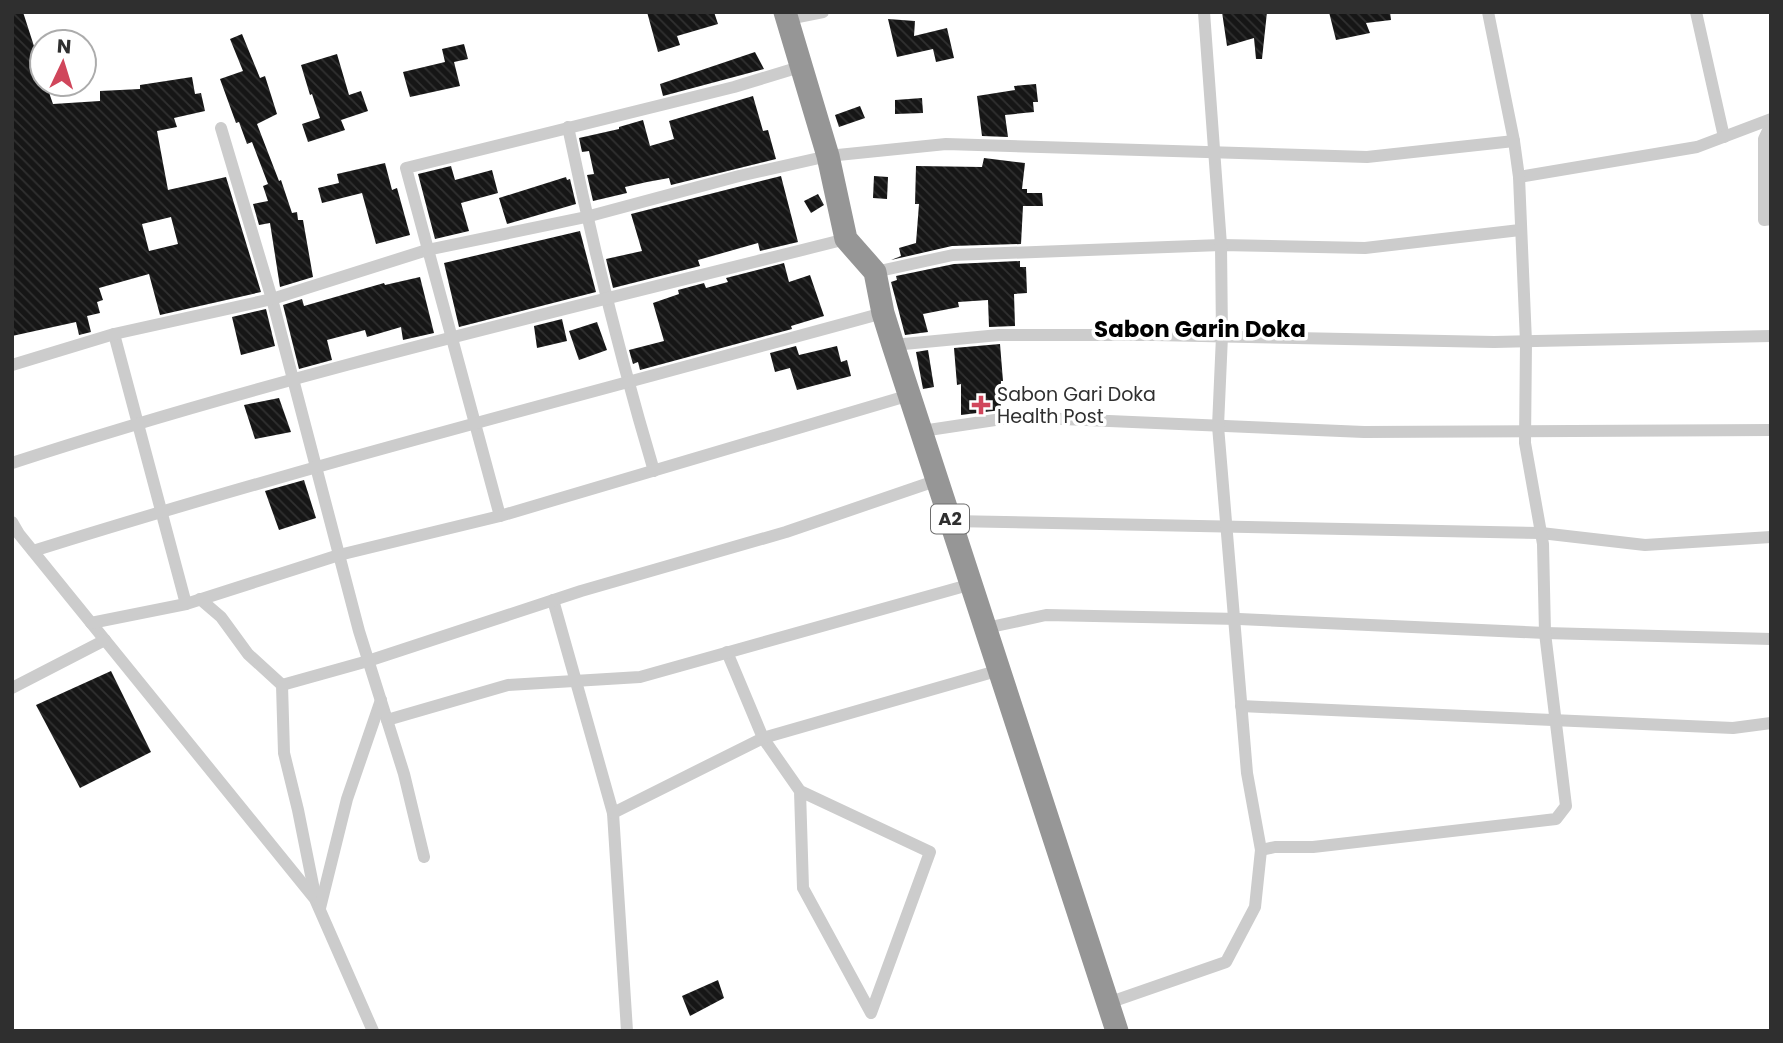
<svg xmlns="http://www.w3.org/2000/svg" width="1783" height="1043" viewBox="0 0 1783 1043" font-family="Poppins,sans-serif">
	<style>
		.building { fill: url(#building-back-hatch); fill-rule: evenodd }
		.lines { fill: none; stroke-linecap: round; stroke-linejoin: round }
		.street { stroke: #ccc; stroke-width: 12 }
		.highway { stroke: #969696; stroke-width: 23 }
		.poi-dot { fill: #d0465b; stroke: #fff; stroke-width: 2.5 }
		.labels { text-anchor: middle; stroke-width: 7; stroke-linejoin: round; paint-order: stroke }
		.shield { fill: #fff; stroke: #6d6d6d; stroke-width: 2 }
		.shield-label { font-size: 18px; font-weight: bold; fill: #2f2f2f }
		.poi-label { font-size: 19px; fill: #2f2f2f; stroke: #fff; text-anchor: start }
		.quarter-label { font-size: 23px; font-weight: bold; fill: #000; stroke: #fff }
	</style>
	<defs>
		<pattern id="building-back-hatch" width="6" height="6" patternUnits="userSpaceOnUse" patternTransform="scale(1.75)"><rect width="6" height="6" fill="#161616"/><path d="M-1 5l2 2M0 0l6 6M5-1l2 2" fill="none" stroke="#303030"/></pattern>
	</defs>
	<rect width="100%" height="100%" fill="#fff"/>
	<g class="building">
		<path d="M12,12H23L42,71V84H46L53,104L100,101V91L140,89V85L192,77L195,94L201,93L205,111L174,118L177,127L157,131L168,190L226,177L261,292L160,315L149,274L99,288L103,300L97,302L100,313L87,316L91,332L79,335L76,322L12,336ZM171,217L178,244L149,251L142,224Z"/>
		<path d="M647,12H714L718,24L677,36L680,45L658,52Z"/>
		<path d="M1222,12H1267L1262,59H1256L1254,38L1227,46Z"/>
		<path d="M1329,12H1390L1391,20L1366,23L1370,33L1336,40Z"/>
		<path d="M888,19L915,21L914,36L947,28L954,58L936,62L933,49L897,57Z"/>
		<path d="M242,34L260,78L265,76L277,114L257,124L279,181L281,180L292,213L297,212L298,220H303L313,277L280,287L270,223L259,225L253,204L268,201L263,186L268,184L252,142L247,144L239,122L236,123L220,79L243,71L230,39Z"/>
		<path d="M464,44L468,59L454,62L460,86L410,97L403,72L445,62L442,49Z"/>
		<path d="M755,52L764,69L663,96L660,84Z"/>
		<path d="M337,54L349,95L361,91L368,111L341,120L345,130L308,142L302,124L320,118L312,94L310,95L301,65Z"/>
		<path d="M1036,84L1038,102H1033L1034,112L1005,115L1008,137L982,136L977,96L1015,90L1014,86Z"/>
		<path d="M753,96L763,131L768,130L776,159L671,185L669,178L647,182L625,187L627,193L593,201L587,175L594,174L589,151L582,152L579,138L619,129V127L643,120L650,146L674,139L669,121Z"/>
		<path d="M922,98L923,113L895,114V100Z"/>
		<path d="M860,106L865,118L839,127L835,115Z"/>
		<path d="M984,158L1025,163L1022,189H1027V193H1042L1043,206H1023L1021,244L952,246L891,260L901,256L899,248L916,243L919,204H915L916,166L982,167Z"/>
		<path d="M385,163L392,190L397,188L410,235L376,244L362,193L322,203L318,188L339,183L337,174Z"/>
		<path d="M451,166L455,180L492,170L498,193L461,203L469,231L435,239L418,174Z"/>
		<path d="M781,176L798,242L760,251L758,243L698,260L700,266L613,288L606,259L642,251L631,214Z"/>
		<path d="M874,176L888,177L887,199L873,198Z"/>
		<path d="M566,177L567,180L570,179L576,204L507,224L499,198Z"/>
		<path d="M818,194L824,205L811,213L804,201Z"/>
		<path d="M580,231L596,292L459,327L444,263Z"/>
		<path d="M1020,261V267H1026L1027,293L1014,294L1015,326L989,327L988,300L958,302L959,307L923,314L928,332L905,335L891,282L897,280L896,276L954,264Z"/>
		<path d="M784,263L789,282L810,275L824,316L791,326L792,329L640,370L638,362L633,364L629,350L664,341L653,303L679,294L678,290L704,283L706,288L728,282L726,278Z"/>
		<path d="M420,277L434,333L403,340L401,327L367,337L365,330L327,340L332,360L299,369L283,305L302,299L304,306L384,283L385,285Z"/>
		<path d="M266,309L275,346L241,355L232,317Z"/>
		<path d="M562,319L567,341L537,348L534,326Z"/>
		<path d="M597,322L607,350L579,360L569,331Z"/>
		<path d="M1000,344L1003,381H1001V410L961,415V384L957,385L954,348Z"/>
		<path d="M796,346L799,355L837,346L841,362L847,360L851,376L797,390L790,368L775,372L770,353Z"/>
		<path d="M928,350L934,387L923,389L916,352Z"/>
		<path d="M279,398L291,432L255,439L244,405Z"/>
		<path d="M304,480L316,518L279,530L265,491Z"/>
		<path d="M111,671L151,752L80,788L36,705Z"/>
		<path d="M718,980L724,998L690,1016L682,996Z"/>
	</g>
	<g class="lines">
		<g class="street">
			<path d="M1696,12L1724,137"/>
			<path d="M788,19L823,12"/>
			<path d="M1771,124L1764,139V220L1771,219"/>
			<path d="M568,127C592,243 620,357 654,471"/>
			<path d="M221,128L272,299L359,631L404,774L424,857"/>
			<path d="M1519,177L1697,147L1771,119"/>
			<path d="M875,272L953,255L1221,245L1365,248L1520,230"/>
			<path d="M114,334L186,604"/>
			<path d="M893,345L999,335H1154L1494,342L1771,336"/>
			<path d="M12,365L114,334L272,299L427,250L586,217L739,176L828,156L946,144L1367,157L1514,141"/>
			<path d="M922,431L1015,417L1364,432L1771,430"/>
			<path d="M12,463C285,374 568,309 846,239"/>
			<path d="M500,516L406,168L734,87L803,66"/>
			<path d="M951,521L1541,533L1645,545L1771,537"/>
			<path d="M12,522L19,534L315,899L373,1031"/>
			<path d="M33,551C314,463 599,391 883,313"/>
			<path d="M200,599L221,617L248,654L282,685L284,753L298,810L315,895"/>
			<path d="M553,600L613,813L627,1031"/>
			<path d="M91,623L186,604L339,555L500,516L910,395"/>
			<path d="M986,628L1046,615L1239,619L1545,633L1771,639"/>
			<path d="M727,652L763,738L800,791L930,852L871,1013L803,888L800,791"/>
			<path d="M282,685L368,661L581,591L786,532L938,480"/>
			<path d="M12,688L105,640"/>
			<path d="M1241,706L1733,728L1771,723"/>
			<path d="M387,720L508,685L640,677L972,584"/>
			<path d="M613,813L763,738L1000,670"/>
			<path d="M1261,850L1275,847H1313L1556,819L1566,806L1545,633L1543,544L1525,443L1526,342L1519,177L1514,141L1488,12"/>
			<path d="M320,908L347,799L381,700"/>
			<path d="M1108,1003L1226,962L1255,907L1261,850L1247,773L1218,426L1222,336L1221,245L1204,12"/>
		</g>
		<path class="highway" d="M785,12L828,156L846,239L875,272L883,313L893,345L1117,1031"/>
	</g>
	<path class="poi-dot" d="M977.5 394.5h7v7h7v7h-7v7h-7v-7h-7v-7h7z"/>
	<g class="labels">
		<rect class="shield" x="931" y="504.5" width="38" height="29" rx="5"/>
		<g class="shield-label">
			<text x="950" y="525">A2</text>
		</g>
		<g class="poi-label">
			<text x="997" y="401">Sabon Gari Doka<tspan x="997" dy="22">Health Post</tspan></text>
		</g>
		<g class="quarter-label">
			<text x="1200" y="337">Sabon Garin Doka</text>
		</g>
	</g>
	<rect width="1783" height="1043" fill="none" stroke="#2f2f2f" stroke-width="28"/>
	<g transform="translate(63 63) rotate(4)"><circle r="33" fill="#ffffff" stroke="#acacac" stroke-width="2"/>
	<path d="M0-5L12 26L0 18L-12 26Z" fill="#d0465b"/>
	<text y="-10" font-size="19" font-weight="bold" text-anchor="middle" fill="#2f2f2f">N</text>
	</g>
</svg>
